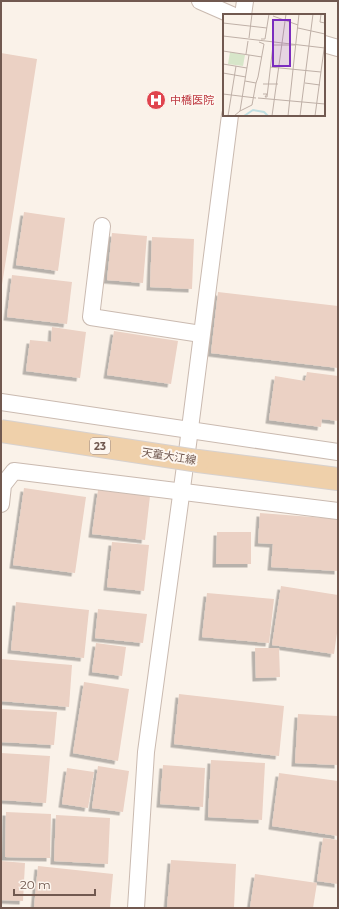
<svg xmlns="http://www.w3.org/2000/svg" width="339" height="909" viewBox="0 0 339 909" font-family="Montserrat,'Noto Sans JP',sans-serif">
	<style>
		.building { fill: #ebd1c4; filter: url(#shadow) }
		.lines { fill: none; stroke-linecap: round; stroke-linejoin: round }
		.service-casing { stroke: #cabab0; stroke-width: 18 }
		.primary-casing { stroke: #d7d1ce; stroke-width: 24 }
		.service { stroke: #fff; stroke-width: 16 }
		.primary { stroke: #efd0aa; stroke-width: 22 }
		.primary-bridge-casing { stroke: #d7d1ce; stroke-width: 24; stroke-linecap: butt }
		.primary-bridge { stroke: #efd0aa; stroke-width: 22 }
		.labels { text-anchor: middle; stroke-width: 4; stroke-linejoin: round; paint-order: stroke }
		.shield { fill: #fdf6ef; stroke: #9b8880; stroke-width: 1 }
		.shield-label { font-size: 10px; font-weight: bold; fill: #715950 }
		.health-label { font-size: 11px; fill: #be3a42; stroke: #fdf6ef; text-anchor: start }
		.street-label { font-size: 11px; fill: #715950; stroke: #fdf6ef }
		.inset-river { fill: none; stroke: #c0dfe1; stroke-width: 2 }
		.inset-road { fill: none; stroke: #bfb0a7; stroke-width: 1 }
		.view { fill: #7b2cbf; fill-opacity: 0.15; stroke: #7b2cbf; stroke-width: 2 }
		.inset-edge { fill: none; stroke: #715950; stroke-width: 2 }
	</style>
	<defs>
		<filter id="shadow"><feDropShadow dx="-3.5" dy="3.5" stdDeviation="0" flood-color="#0004"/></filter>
	</defs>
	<rect width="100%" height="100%" fill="#faf2e9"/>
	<g class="building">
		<path d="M1,53L37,59L2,285H1Z"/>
		<path d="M24,212L65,218L58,271L16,265Z"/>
		<path d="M112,233L147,236L143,283L107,280Z"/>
		<path d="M152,237L194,239L192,289L150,287Z"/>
		<path d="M12,275L72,282L67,324L7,317Z"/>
		<path d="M218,292L338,306V368L211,353Z"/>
		<path d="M52,327L86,332L80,378L26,371L30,340L51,342Z"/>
		<path d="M114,331L178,341L171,384L107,375Z"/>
		<path d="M307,372L338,376V421L322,419L321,427L269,420L275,376L305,381Z"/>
		<path d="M24,488L86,497L75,573L13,565Z"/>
		<path d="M98,490L150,496L145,540L92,534Z"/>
		<path d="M260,513L338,519V571L271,567L273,544L258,543Z"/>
		<path d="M217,532H251V564H216Z"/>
		<path d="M112,542L149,545L144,591L107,587Z"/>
		<path d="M281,586L338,595V626L334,654L272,645Z"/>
		<path d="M207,593L274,599L269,643L202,637Z"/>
		<path d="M16,602L89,610L84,658L11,650Z"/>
		<path d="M98,609L147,614L143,643L95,638Z"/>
		<path d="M96,643L126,647L122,676L92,672Z"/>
		<path d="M255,648H279L280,677L256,678Z"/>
		<path d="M1,659L72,665L69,707L1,701Z"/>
		<path d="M84,682L129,689L118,761L73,753Z"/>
		<path d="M179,694L284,706L279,756L174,744Z"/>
		<path d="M1,709L57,712L54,745L1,742Z"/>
		<path d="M298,714L338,716V765L295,763Z"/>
		<path d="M1,753L50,756L46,803L1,800Z"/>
		<path d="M211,760L265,763L262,820L208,817Z"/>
		<path d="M163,765L205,768L203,807L160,804Z"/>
		<path d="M98,766L129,771L123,812L92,808Z"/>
		<path d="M67,768L94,772L88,808L62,804Z"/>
		<path d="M279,773L338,781V836L272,826Z"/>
		<path d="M6,812L51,814L50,858L5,857Z"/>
		<path d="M56,815L110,818L108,864L54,861Z"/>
		<path d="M323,838L338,840V884L317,881Z"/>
		<path d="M171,860L236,864L234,908H167Z"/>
		<path d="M1,861L25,863L23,901L1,900Z"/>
		<path d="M38,866L113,874L110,908H34Z"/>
		<path d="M255,874L317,883L313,908H250Z"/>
	</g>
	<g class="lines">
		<defs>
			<g id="service">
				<path d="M200,1L232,15"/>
				<path d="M243,15L245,1"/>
				<path d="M324,44L338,48"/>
				<path d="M102,226L91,317L201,334"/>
				<path d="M1,402L338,452"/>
				<path d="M1,504L3,485L14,471L338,511"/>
				<path d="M136,908L146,752L188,444L230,115"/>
			</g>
			<path id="primary" d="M198,461L338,479"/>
		</defs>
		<use href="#service" class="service-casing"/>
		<use href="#primary" class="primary-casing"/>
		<use href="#service" class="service"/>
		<use href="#primary" class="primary"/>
		<defs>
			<path id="primary-bridge" d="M1,431L198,461"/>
		</defs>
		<use href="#primary-bridge" class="primary-bridge-casing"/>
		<use href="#primary-bridge" class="primary-bridge"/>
	</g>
	<defs>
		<symbol id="hospital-disc" viewBox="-11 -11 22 22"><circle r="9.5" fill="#e0444e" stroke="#fdf6ef"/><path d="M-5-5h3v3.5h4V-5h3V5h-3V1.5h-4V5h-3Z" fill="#fff"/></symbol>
	</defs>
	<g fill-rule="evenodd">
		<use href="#hospital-disc" x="145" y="89" width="22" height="22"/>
	</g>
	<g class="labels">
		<rect class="shield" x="90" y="438" width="20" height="16" rx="3"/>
		<g class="shield-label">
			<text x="100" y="450">23</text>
		</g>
		<g class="health-label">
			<text x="170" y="104">中橋医院</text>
		</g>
		<g class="street-label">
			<text transform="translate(169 456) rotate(9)" y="4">天童大江線</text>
		</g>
	</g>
	<g transform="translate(223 14)">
		<rect width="102" height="102" fill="#faf2e9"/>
		<path d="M7,38L22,41L20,52L5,50Z" fill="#d7e6c9"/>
		<path class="inset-river" d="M21,102L30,96L41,98L45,102"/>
		<path class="inset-road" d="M98,0L97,8L102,9M50,2L75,11M0,9L44,14M75,14L102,20M0,22L102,34M26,24L29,0M38,25H42L46,0M0,37L39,43M23,40L25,27M0,50L24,54M47,53L98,58M0,59L23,63M22,67L33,69L35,63L41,30L36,28M82,69L97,71M40,70H55M0,80L33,84M40,80H44L42,83H44L50,31H73M35,84L102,90M17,97L29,91L33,69M5,102L13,52M11,102L17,97L26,41M49,102L63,0M65,102L76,0M77,102L90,0M92,102L102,28"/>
		<path class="view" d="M50,6H67V52H50Z"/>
		<rect width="102" height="102" class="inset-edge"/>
	</g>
	<rect width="339" height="909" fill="none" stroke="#715950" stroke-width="4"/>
	<path d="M14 889v6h81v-6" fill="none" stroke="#715950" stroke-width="2"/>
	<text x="20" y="889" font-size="12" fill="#715950" stroke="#fdf6ef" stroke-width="3" paint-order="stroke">20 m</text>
</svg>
